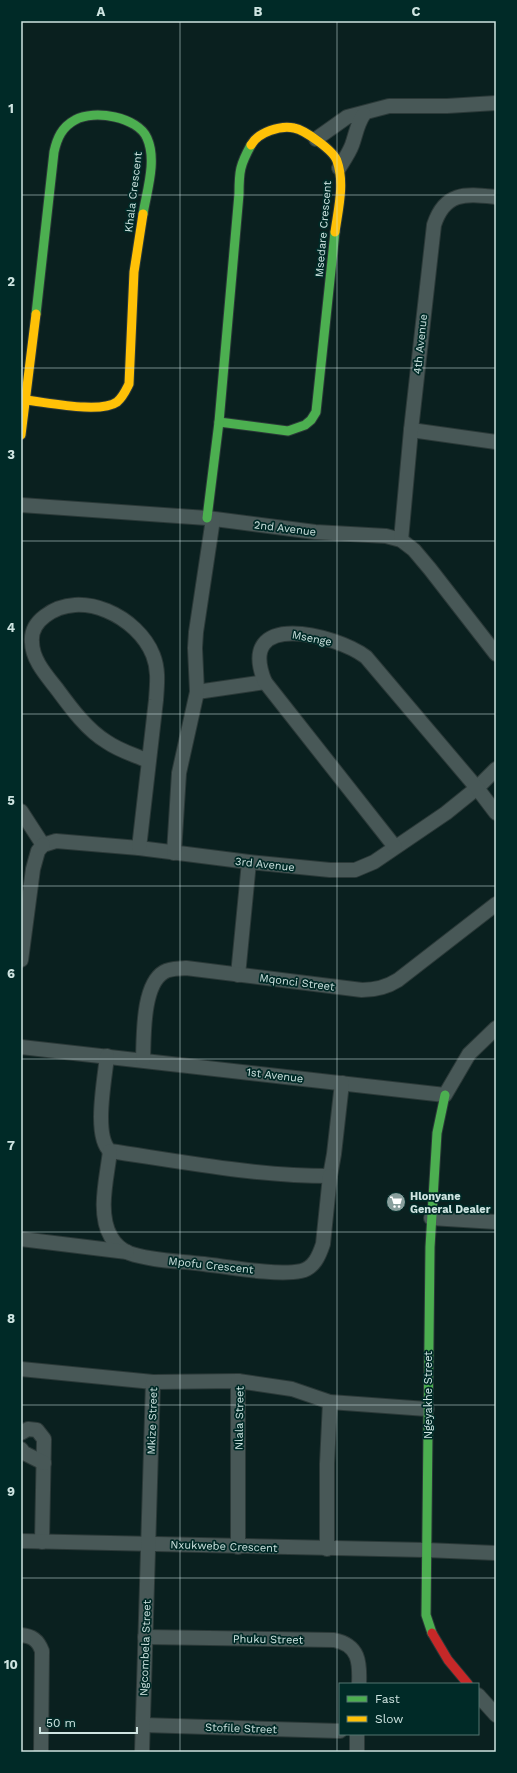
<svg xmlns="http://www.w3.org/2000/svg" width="517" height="1773" viewBox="0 0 517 1773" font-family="'Work Sans',sans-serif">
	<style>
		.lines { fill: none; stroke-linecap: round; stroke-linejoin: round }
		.street-casing { stroke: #2b3938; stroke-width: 16 }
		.fast-casing { stroke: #2b3938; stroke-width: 11 }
		.slow-casing { stroke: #2b3938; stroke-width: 11 }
		.jam-casing { stroke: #2b3938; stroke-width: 11 }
		.street { stroke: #485857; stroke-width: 14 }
		.fast { stroke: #4caf50; stroke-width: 9 }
		.slow { stroke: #ffc107; stroke-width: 9 }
		.jam { stroke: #c62828; stroke-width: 9 }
		.grid { fill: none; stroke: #cee4e1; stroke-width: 1; stroke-opacity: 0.55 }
		.labels { text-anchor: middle; stroke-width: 3.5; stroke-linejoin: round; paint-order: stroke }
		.street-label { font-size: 11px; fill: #cee4e1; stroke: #002a27 }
		.poi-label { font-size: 11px; font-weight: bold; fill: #cee4e1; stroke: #002a27; text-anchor: start }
		.neatline { fill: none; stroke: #cee4e1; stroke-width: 1.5 }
		.grid-label { font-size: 13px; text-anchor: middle; font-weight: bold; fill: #cee4e1 }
	</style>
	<rect width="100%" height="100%" fill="#0a201f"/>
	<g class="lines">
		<defs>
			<g id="street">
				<path d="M316,139L347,117L389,106H447L496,103"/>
				<path d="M339,168C344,160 349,153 352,145C356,134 357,124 364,114"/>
				<path d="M411,430L496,442"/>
				<path d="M21,505L207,518L315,532L386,536L401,540L414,550L430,569L496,654"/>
				<path d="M401,540L411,430L434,225C445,191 466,194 496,197"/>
				<path d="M197,692L265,682"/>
				<path d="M21,811L43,845"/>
				<path d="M43,845L56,841L139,848L249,862L330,870H355L374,862L446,813L477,788L496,769"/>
				<path d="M395,847L265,682C235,609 335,634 366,657L477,788L496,813"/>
				<path d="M139,848L156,700C157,685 159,670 153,655C138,617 81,588 45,616C37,622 31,631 32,642C32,660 47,676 57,689C71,708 87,730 107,742C120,751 135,755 148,761"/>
				<path d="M174,853L179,773L197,692L195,648L196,632L213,519"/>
				<path d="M21,960L33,869L38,851L43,845"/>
				<path d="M238,975L249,862"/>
				<path d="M21,1047L445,1095L469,1054L496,1028"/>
				<path d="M107,1056C105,1078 93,1136 110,1151C183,1162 256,1176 330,1176L334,1154L342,1083"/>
				<path d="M143,1059C144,1037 142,985 164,972C171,968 179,969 186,968L362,990C376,990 387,987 398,980L496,904"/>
				<path d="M110,1151C107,1178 97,1213 111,1237C115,1244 122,1250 129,1253C151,1261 181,1261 204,1264C229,1267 277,1276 301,1271C314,1268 319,1256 323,1244L330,1176"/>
				<path d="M431,1218L496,1222"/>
				<path d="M21,1239L127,1252"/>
				<path d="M21,1369L153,1382L238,1381L292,1389L330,1402L427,1409"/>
				<path d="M21,1433L28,1429L37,1430L44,1439L42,1542"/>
				<path d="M21,1449L24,1453L44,1463"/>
				<path d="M21,1541L426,1550L496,1553"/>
				<path d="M238,1547V1381"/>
				<path d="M327,1549V1464L330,1402"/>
				<path d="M21,1635C32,1636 38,1640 42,1651L41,1752"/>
				<path d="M145,1637L334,1640C359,1645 360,1662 359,1684"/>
				<path d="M478,1695L496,1715"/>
				<path d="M143,1725L340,1731"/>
				<path d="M142,1752L153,1382"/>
				<path d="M357,1752V1734"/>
			</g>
			<g id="fast">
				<path d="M36,314L54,152C57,138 62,127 75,120C94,109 138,117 147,138C157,160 147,190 143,214"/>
				<path d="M219,422L288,431L305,425L311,420L316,412L335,232"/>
				<path d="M207,518L219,422L239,194C239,171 240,165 251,145"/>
				<path d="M432,1633L426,1615L430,1247L437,1133L445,1095"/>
			</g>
			<g id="slow">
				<path d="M251,145C258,132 281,125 294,128C305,130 334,151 337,161C345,183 338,210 335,232"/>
				<path d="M25,400C46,402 100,414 117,402C123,397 126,390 129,384L134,272L143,214"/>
				<path d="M21,435L36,314"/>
			</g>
			<path id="jam" d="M432,1633L448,1660L468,1684"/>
		</defs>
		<use href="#street" class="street-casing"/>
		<use href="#fast" class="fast-casing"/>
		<use href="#slow" class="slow-casing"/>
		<use href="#jam" class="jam-casing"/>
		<use href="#street" class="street"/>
		<use href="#fast" class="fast"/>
		<use href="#slow" class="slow"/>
		<use href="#jam" class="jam"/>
	</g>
	<path class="grid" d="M180,21V1752M337,21V1752M21,195H496M21,368H496M21,541H496M21,714H496M21,886H496M21,1059H496M21,1232H496M21,1405H496M21,1578H496"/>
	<defs>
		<symbol id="supermarket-disc" viewBox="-11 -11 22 22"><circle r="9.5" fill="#899f9d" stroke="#002a27"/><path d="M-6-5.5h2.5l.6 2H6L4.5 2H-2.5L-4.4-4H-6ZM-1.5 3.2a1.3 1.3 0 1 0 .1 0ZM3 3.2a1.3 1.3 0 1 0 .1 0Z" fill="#fff"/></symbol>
	</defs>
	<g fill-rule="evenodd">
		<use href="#supermarket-disc" x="385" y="1191" width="22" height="22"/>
	</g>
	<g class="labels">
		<g class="street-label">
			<text transform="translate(133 192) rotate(-83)" y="4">Khala Crescent</text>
			<text transform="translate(323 229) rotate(-85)" y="4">Msedare Crescent</text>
			<text transform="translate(420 344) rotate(-84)" y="4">4th Avenue</text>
			<text transform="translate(285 528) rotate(7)" y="4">2nd Avenue</text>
			<text transform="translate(312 638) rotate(11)" y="4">Msenge</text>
			<text transform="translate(265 864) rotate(6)" y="4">3rd Avenue</text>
			<text transform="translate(297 982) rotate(7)" y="4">Mqonci Street</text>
			<text transform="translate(275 1075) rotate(7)" y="4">1st Avenue</text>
			<text transform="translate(211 1265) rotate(6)" y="4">Mpofu Crescent</text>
			<text transform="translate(428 1395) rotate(-90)" y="4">Ngeyakhe Street</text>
			<text transform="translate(239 1418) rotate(-89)" y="4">Nlala Street</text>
			<text transform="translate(152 1421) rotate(-88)" y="4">Mkize Street</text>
			<text transform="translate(224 1546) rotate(2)" y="4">Nxukwebe Crescent</text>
			<text transform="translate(268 1639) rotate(1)" y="4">Phuku Street</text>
			<text transform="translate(145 1648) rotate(-88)" y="4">Ngcombela Street</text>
			<text transform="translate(241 1728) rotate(2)" y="4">Stofile Street</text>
		</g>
		<g class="poi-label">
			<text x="410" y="1200">Hlonyane<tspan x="410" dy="13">General Dealer</tspan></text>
		</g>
	</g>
	<rect width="517" height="1773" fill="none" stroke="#002a27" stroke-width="44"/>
	<rect x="339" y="1683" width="140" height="52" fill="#002a27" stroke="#527471"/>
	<rect x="347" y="1696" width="20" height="6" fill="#4caf50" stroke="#527471"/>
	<text x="375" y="1703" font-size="12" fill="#cee4e1">Fast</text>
	<rect x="347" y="1716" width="20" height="6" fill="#ffc107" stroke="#527471"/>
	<text x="375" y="1723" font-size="12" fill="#cee4e1">Slow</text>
	<path d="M40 1727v6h97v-6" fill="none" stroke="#cee4e1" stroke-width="2"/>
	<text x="46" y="1727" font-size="12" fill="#cee4e1" stroke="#002a27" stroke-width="3" paint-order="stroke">50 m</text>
	<rect x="22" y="22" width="473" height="1729" class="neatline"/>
	<g class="grid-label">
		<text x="101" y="16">A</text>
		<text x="258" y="16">B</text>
		<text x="416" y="16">C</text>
		<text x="11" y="113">1</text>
		<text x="11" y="286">2</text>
		<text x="11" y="459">3</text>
		<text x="11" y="632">4</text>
		<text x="11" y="805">5</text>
		<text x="11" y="978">6</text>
		<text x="11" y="1150">7</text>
		<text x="11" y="1323">8</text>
		<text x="11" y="1496">9</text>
		<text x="11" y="1669">10</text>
	</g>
</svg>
